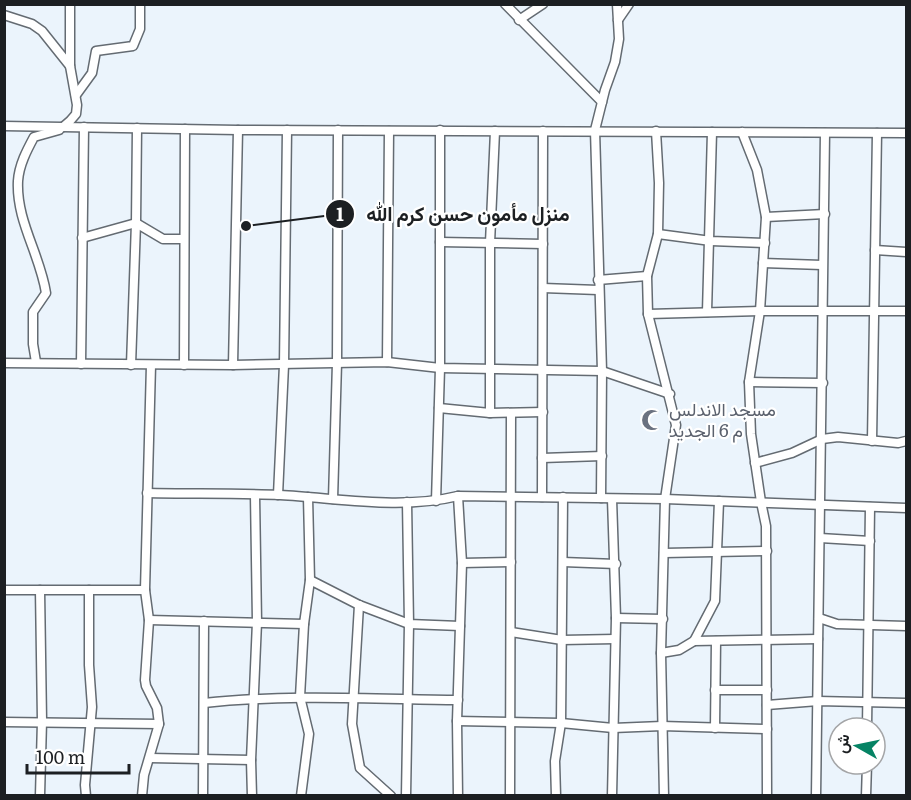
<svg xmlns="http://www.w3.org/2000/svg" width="911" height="800" viewBox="0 0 911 800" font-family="Literata,Vazirmatn,serif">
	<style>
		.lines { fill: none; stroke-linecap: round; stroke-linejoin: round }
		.minor-casing { stroke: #646b72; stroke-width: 11 }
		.minor { stroke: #fff; stroke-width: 8 }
		.labels { text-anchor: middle; stroke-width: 4.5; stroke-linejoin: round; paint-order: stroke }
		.worship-label { font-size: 18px; fill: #5b616d; stroke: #fff; text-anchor: start }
		.leader { fill: none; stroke: #1c1f22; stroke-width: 2 }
		.callout-dot { fill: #1c1f22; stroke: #fff; stroke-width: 2 }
		.mark-label { font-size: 18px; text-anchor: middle; font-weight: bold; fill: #fff }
		.callout-label { font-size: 20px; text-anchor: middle; font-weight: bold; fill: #1c1f22; stroke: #fff; stroke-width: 4.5; stroke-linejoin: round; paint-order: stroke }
	</style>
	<rect width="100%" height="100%" fill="#ebf4fc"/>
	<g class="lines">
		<defs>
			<g id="minor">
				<path d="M505,4L602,102"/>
				<path d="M4,15L32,24L42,31L70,66"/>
				<path d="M519,20L543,4"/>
				<path d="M618,20L629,4"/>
				<path d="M76,95L92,73L96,51L133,46L140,29V4"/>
				<path d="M4,126L238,130L906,133"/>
				<path d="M63,127L70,121L76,114L77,105L70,66V4"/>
				<path d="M656,131L659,183L658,234L647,276L648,314L676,425L665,499L661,653L664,796"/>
				<path d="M742,132L757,170L766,217L760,311L749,382L751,434L761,502L766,526L767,796"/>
				<path d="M766,217L825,214"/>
				<path d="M658,234L711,241L765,243"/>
				<path d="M82,238L136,223L163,239H184"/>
				<path d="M440,242L543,244"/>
				<path d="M875,250L906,252"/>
				<path d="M763,263L822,265"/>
				<path d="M598,280L647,276"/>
				<path d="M543,288L598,290"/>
				<path d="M707,312L712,132"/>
				<path d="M648,314L760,311H906"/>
				<path d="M36,362L33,344V312L46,293C40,254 16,221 18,181C19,165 27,150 34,137L59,130"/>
				<path d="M387,362L389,131"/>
				<path d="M4,363L233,365L387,362L440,368L602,371L670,394"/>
				<path d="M81,364L84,127"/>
				<path d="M131,365L136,223L137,128"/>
				<path d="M184,365L185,129"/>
				<path d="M233,365L238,130"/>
				<path d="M749,382L823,383"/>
				<path d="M439,408L490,413L543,412"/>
				<path d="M490,413V243L495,131"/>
				<path d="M872,441L877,133"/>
				<path d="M542,458L602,456"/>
				<path d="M755,463L792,453L822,439L838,437L898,443L906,441"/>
				<path d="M147,493C191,494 236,493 280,495C338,498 401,510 458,496L665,499L906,508"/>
				<path d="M278,495L284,365L287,130"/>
				<path d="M308,497L310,580"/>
				<path d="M542,497L543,131"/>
				<path d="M601,498L602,371L595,130L605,90L615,62L619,39L617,4"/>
				<path d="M333,499L337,363L338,130"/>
				<path d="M612,499L616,618L612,796"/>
				<path d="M436,501L440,368V130"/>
				<path d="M820,538L870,541"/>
				<path d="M664,553L767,551"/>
				<path d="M563,562L616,564"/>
				<path d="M462,563L511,562"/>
				<path d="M4,590H145"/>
				<path d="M40,590L42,721L40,796"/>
				<path d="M359,605L352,724L360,768L391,796"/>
				<path d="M616,618L663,619"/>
				<path d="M819,618L837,624L906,626"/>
				<path d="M149,620L304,624L310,580L359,605L409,624L460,626"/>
				<path d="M511,632L562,640L615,639"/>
				<path d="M694,641L818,639"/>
				<path d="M661,653L679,650L694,641L715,601L719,501"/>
				<path d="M715,690H767"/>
				<path d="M204,703C289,694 373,699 458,700"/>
				<path d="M767,705L818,701L906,703"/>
				<path d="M457,721L561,723L613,728L662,726L767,729"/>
				<path d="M4,722L159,724"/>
				<path d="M715,728L716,641"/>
				<path d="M867,728L870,507"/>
				<path d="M150,758L251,760"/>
				<path d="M86,796L85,785L92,707L89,665V590"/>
				<path d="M142,796L144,775L159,724L157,708L146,686L145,680L149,620L145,590L151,365"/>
				<path d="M203,796L204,621"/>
				<path d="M252,796L251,760L257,622L255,495"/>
				<path d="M301,796L309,734L300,697L304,624"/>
				<path d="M406,796L409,624L407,502"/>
				<path d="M458,796L457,721L462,563L458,496"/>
				<path d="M510,796L511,413"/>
				<path d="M556,796L555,761L561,723L563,497"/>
				<path d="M816,796L825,133"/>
				<path d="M866,796L867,764"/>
			</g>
		</defs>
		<use href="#minor" class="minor-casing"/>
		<use href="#minor" class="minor"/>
	</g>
	<defs>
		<symbol id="mosque-bare" viewBox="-9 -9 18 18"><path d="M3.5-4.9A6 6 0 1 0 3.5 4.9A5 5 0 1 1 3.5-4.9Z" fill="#6b7280" stroke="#fff" stroke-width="2.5" paint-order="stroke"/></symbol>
	</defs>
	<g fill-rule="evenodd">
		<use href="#mosque-bare" x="637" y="405" width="30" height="30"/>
	</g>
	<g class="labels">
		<g class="worship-label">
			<text x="669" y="416">مسجد الاندلس<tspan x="669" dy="21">م 6 الجديد</tspan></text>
		</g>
	</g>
	<path class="leader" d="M246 226L340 214"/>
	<g class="callout-dot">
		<circle cx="246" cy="226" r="6"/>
		<circle cx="340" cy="214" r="15"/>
	</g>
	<g class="mark-label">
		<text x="340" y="221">1</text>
	</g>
	<g class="callout-label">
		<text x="468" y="221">منزل مأمون حسن كرم الله</text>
	</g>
	<rect width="911" height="800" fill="none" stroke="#1c1f22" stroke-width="12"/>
	<g transform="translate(857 746) rotate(279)"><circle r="28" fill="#ffffff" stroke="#a4a5a7" stroke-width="1.5"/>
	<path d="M0-4.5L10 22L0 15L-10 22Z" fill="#058364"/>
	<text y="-9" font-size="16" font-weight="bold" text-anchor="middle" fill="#1c1f22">ش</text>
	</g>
	<path d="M27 764v9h102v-9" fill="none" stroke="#1c1f22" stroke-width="3"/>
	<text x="36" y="764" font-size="18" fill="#1c1f22" stroke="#ffffff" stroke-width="4.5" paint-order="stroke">100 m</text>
</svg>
